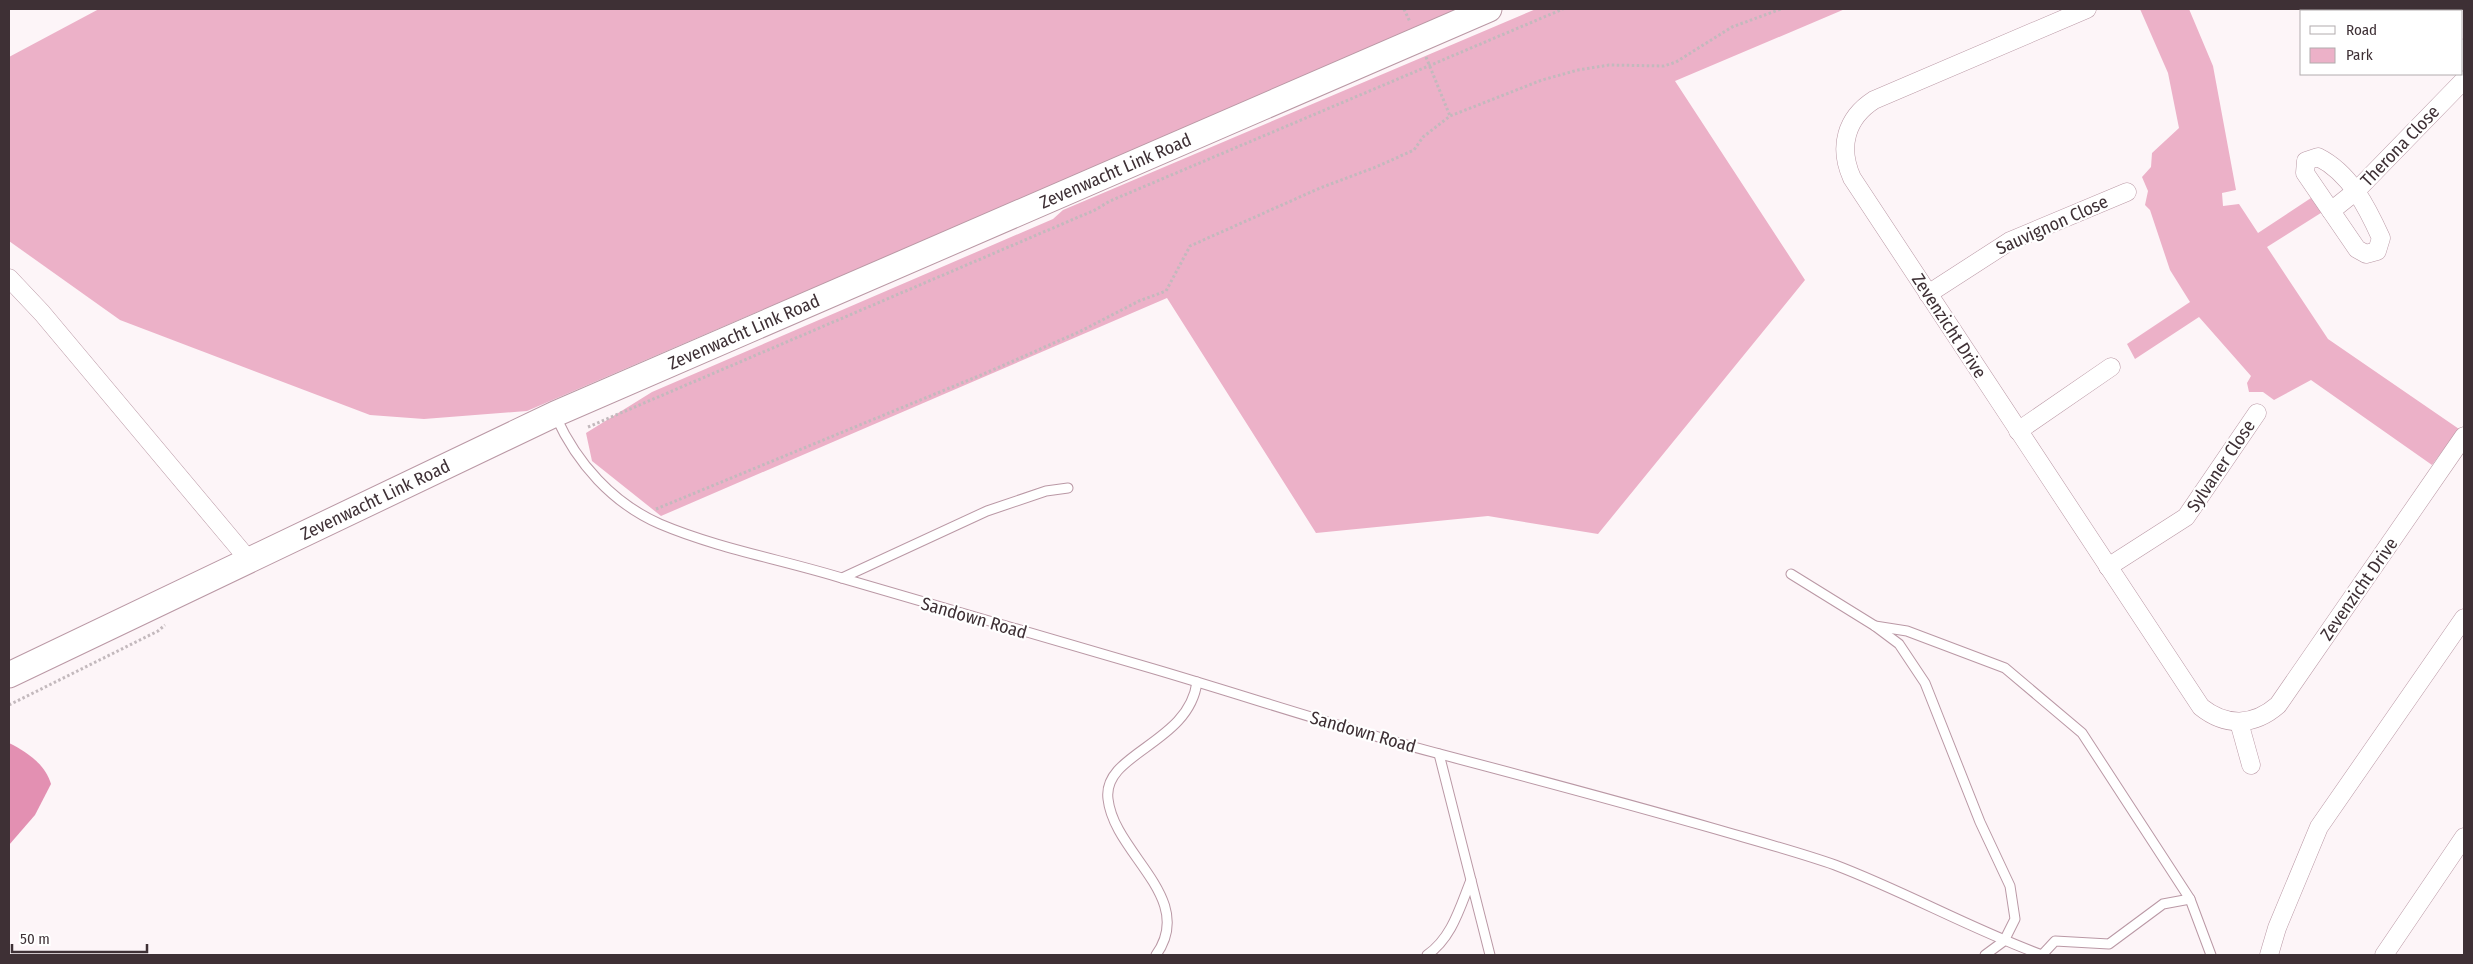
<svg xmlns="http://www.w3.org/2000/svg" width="2473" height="964" viewBox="0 0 2473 964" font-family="'Fira Sans Condensed',sans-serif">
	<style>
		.green { fill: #ecb1c8 }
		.water { fill: #e390b2 }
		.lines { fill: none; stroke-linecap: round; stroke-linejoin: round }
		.lane-casing { stroke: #ba98a5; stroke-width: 11 }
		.street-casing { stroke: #ba98a5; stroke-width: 19 }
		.secondary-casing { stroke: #ba98a5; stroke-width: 27 }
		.path { stroke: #c3b9bd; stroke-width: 3; stroke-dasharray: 2.5 2.5; stroke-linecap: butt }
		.lane { stroke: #fff; stroke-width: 9 }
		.street { stroke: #fff; stroke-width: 18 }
		.secondary { stroke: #fff; stroke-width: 25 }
		.labels { text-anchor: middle; stroke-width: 4.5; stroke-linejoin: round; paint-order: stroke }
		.street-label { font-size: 18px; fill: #3e3035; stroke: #fff }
	</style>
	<rect width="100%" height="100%" fill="#fdf5f8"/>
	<g class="green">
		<path d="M99,9H1462L527,411L424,419L370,415L120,320L9,241V57Z"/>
		<path d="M1536,9H1845L1675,81L1805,280L1598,534L1488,516L1316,533L1167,298L661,516L592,461L586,433L652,392L1053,219L1063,210Z"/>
		<path d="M2140,9H2189L2213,66L2236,190L2222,193L2223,206L2239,204L2258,233L2314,196L2324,211L2267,247L2328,339L2459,429L2432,465L2311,380L2274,400L2263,392H2249L2247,383L2251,376L2199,317L2135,359L2127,344L2190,302L2170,270L2150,210L2145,205L2148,191L2142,177L2151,167L2152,153L2179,128L2168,73Z"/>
	</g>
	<path class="water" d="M9,743C27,752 45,764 51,784L35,815L9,845Z"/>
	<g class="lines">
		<defs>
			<g id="lane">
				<path d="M556,417C577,463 612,503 660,524C719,549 784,560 845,579C948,610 1051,640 1154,669C1249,697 1344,729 1440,754C1531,778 1621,802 1712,828C1753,840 1795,851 1835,865C1906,892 1971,929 2042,955"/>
				<path d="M1791,574L1875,626L1899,644L1925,683L1980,822L2010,886L2015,919L2004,941L1985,955"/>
				<path d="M842,578L987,511L1046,491L1068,488"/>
				<path d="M1875,626L1907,631L2005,668L2082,733L2190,899L2211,955"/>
				<path d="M1439,754L1490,955"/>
				<path d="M1156,955C1197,898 1114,854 1108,799C1102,753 1189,744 1197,682"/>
				<path d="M1427,955C1452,938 1460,907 1471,880"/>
				<path d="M2042,955L2055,941L2109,944L2163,904L2190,899"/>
			</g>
			<g id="street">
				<path d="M2087,9L1874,100C1846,118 1838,147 1852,178L2201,707C2226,727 2254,726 2278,705L2464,436"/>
				<path d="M2404,9L2407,11"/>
				<path d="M2464,48V62"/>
				<path d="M2318,157C2350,173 2367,207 2381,238L2377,251L2366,254L2357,249L2305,173L2306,161Z"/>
				<path d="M2331,211L2356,191L2464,80"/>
				<path d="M9,278L42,313L248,559"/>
				<path d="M1928,294L2010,241L2127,192"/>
				<path d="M2018,431L2111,367"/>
				<path d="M2108,567L2186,517L2257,413"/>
				<path d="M2239,722L2251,765"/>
				<path d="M2269,955L2277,928L2319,827L2464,618"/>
				<path d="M2384,955L2464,837"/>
			</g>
			<g id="secondary">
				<path id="s1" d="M9,675L555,414L1489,9"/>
			</g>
		</defs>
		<use href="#lane" class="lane-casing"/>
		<use href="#street" class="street-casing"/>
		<use href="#secondary" class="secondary-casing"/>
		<g class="path">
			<path d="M1404,9L1410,22"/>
			<path d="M1426,57L1450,116"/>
			<path d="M588,427L1095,210L1110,201L1563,9"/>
			<path d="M656,509L981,375L1079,332L1139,301L1166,291L1190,246L1320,188L1376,167L1414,150L1423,137L1450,116L1542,80L1578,70L1609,65L1664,66L1676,62L1732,27L1781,9"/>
			<path d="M9,705L158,631L165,625"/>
		</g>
		<use href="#lane" class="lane"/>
		<use href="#street" class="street"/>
		<use href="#secondary" class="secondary"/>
	</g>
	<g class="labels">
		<g class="street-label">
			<text transform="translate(2400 146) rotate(-46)" y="6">Therona Close</text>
			<text dy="6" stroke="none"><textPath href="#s1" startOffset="1216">Zevenwacht Link Road</textPath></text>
			<text transform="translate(2052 225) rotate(-24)" y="6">Sauvignon Close</text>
			<text transform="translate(1949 326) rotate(57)" y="6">Zevenzicht Drive</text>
			<text dy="6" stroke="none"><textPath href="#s1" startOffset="811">Zevenwacht Link Road</textPath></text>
			<text transform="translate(2221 466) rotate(-56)" y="6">Sylvaner Close</text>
			<text dy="6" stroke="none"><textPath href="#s1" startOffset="406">Zevenwacht Link Road</textPath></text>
			<text transform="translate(2359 589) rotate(-55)" y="6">Zevenzicht Drive</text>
			<text transform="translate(974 618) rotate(16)" y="6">Sandown Road</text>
			<text transform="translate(1363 732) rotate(16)" y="6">Sandown Road</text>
		</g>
	</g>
	<rect width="2473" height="964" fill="none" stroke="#3e3035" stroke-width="20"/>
	<rect x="2300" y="10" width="162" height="65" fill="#ffffff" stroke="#b2acae"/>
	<rect x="2310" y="26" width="25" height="8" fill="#ffffff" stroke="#b2acae"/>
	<text x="2346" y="35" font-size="15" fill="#3e3035">Road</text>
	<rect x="2310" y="48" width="25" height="15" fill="#ecb1c8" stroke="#b2acae"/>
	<text x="2346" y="60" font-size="15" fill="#3e3035">Park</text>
	<path d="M12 944v8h135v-8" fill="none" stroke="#3e3035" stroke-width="2.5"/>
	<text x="20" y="944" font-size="15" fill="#3e3035" stroke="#ffffff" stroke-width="4" paint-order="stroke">50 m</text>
</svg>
